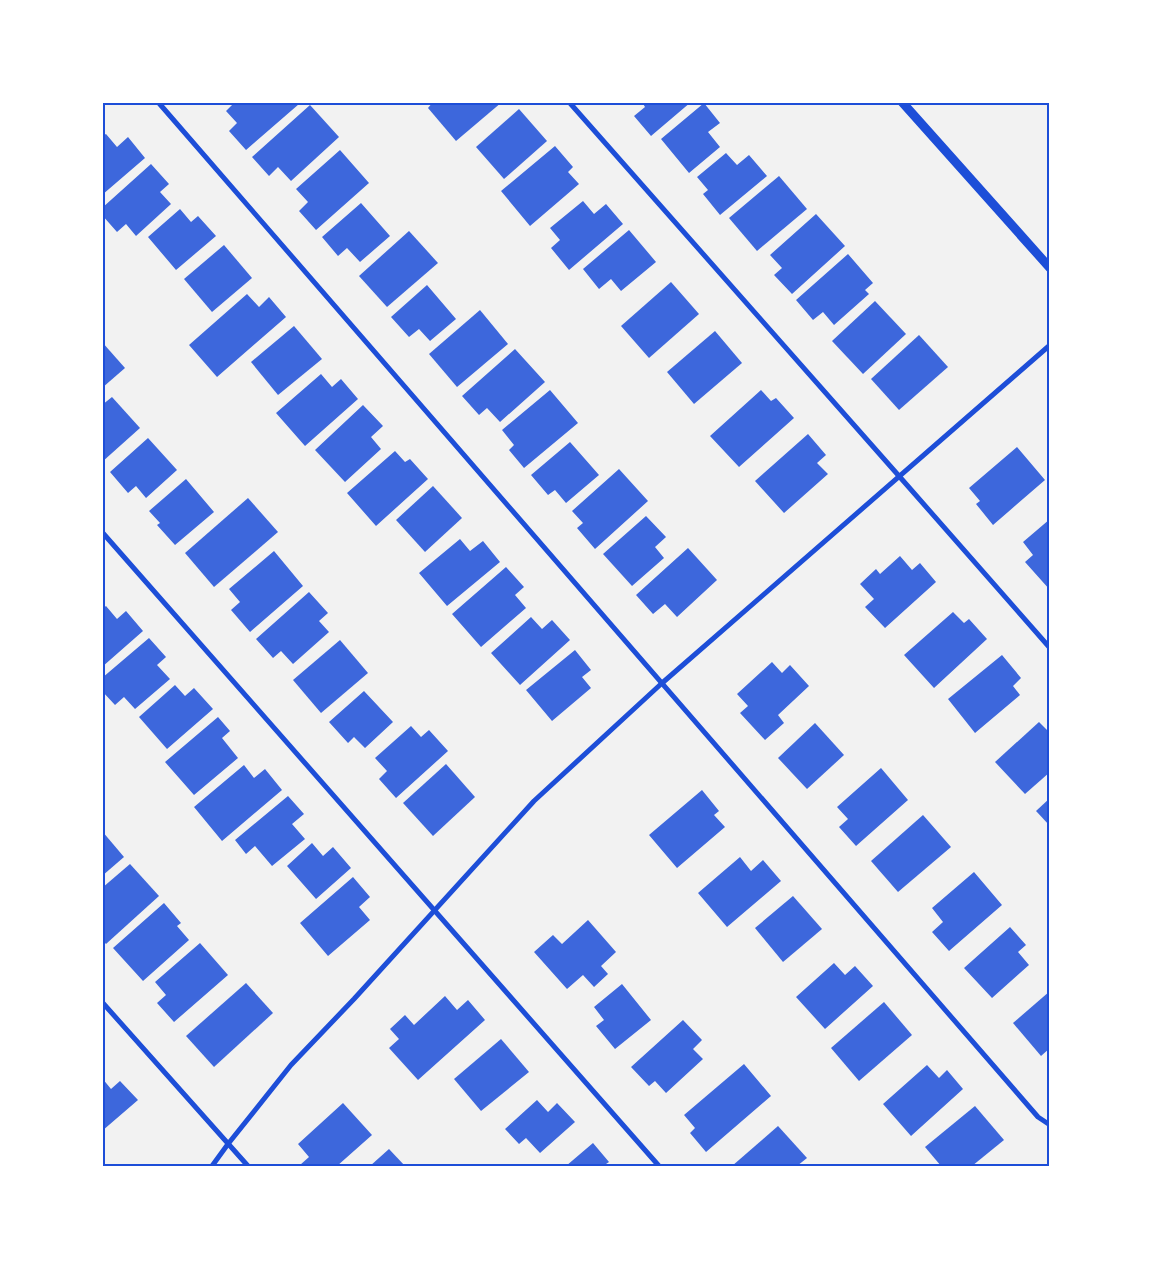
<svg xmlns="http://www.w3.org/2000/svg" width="1152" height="1269" viewBox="0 0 1152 1269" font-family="'Fira Sans Condensed',sans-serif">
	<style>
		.building { fill: #3d67dc }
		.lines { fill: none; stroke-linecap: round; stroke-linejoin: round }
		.minor { stroke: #1d4ed8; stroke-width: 5 }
		.tertiary { stroke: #1d4ed8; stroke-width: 9 }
		.neatline { fill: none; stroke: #1d4ed8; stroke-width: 2 }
	</style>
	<rect width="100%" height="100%" fill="#f2f2f2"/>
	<g class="building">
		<path d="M235,102H298L299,104L246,150L229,131L237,123L226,111Z"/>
		<path d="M433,102H502L456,141L428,108Z"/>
		<path d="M642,102H691L651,136L634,116L645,107Z"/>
		<path d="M704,103L720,123L708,132L720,147L689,173L661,139Z"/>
		<path d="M310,105L339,137L291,181L278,167L269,176L252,157Z"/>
		<path d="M519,109L547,141L504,179L476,147Z"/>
		<path d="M106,134L117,147L128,137L145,158L102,195V136Z"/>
		<path d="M555,146L573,167L568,172L579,184L530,226L501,191Z"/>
		<path d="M340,150L369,183L316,230L299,211L308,202L296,189Z"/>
		<path d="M726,153L737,165L749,155L767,176L720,215L703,194L708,190L697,177Z"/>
		<path d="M151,164L169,184L160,192L171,204L136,236L126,224L117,232L102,215V208Z"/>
		<path d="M779,176L807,209L757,251L729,218Z"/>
		<path d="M583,201L594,214L606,204L623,224L569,270L551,248L560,240L550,228Z"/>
		<path d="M361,203L390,236L360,262L347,248L338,256L322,237Z"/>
		<path d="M180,209L191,222L198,216L216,236L176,270L148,237Z"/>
		<path d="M816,214L845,246L792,294L774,275L782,268L770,255Z"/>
		<path d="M629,230L656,262L621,291L611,279L599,289L583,269Z"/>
		<path d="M409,231L438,263L387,307L359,276Z"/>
		<path d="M224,245L252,278L212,312L184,279Z"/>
		<path d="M848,254L873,283L865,290L869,294L834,325L823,312L813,320L796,300Z"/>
		<path d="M671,282L699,314L649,358L621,326Z"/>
		<path d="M427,285L456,319L430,341L419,329L409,337L391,317Z"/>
		<path d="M247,294L259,307L269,297L286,317L217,377L189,345Z"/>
		<path d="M875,301L906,334L863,374L832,341Z"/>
		<path d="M480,310L508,344L457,387L429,354Z"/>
		<path d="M294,326L322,359L278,395L251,362Z"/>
		<path d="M715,331L742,363L694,404L667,372Z"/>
		<path d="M919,335L948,367L899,410L871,379Z"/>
		<path d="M102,342L125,368L102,388Z"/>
		<path d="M515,349L545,382L500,422L487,408L479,415L462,396Z"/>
		<path d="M321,374L332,387L341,379L358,399L305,446L276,413Z"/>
		<path d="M550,390L578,423L524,468L509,450L514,445L502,430Z"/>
		<path d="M761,390L771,401L776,398L794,418L739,467L710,436Z"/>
		<path d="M112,397L140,428L102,462V405Z"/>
		<path d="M363,405L383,426L371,437L381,449L345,482L315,450Z"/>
		<path d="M808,434L826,455L817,463L828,474L784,513L755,481Z"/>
		<path d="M148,438L177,470L146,498L136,486L128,493L110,472Z"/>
		<path d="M570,442L599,475L566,503L555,490L548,495L531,475Z"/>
		<path d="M1017,447L1045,480L993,525L976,504L980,501L969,488Z"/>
		<path d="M395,451L405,462L410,459L428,479L376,526L347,493Z"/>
		<path d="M619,469L648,501L595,549L577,528L583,523L572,511Z"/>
		<path d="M186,479L214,512L175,545L157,525L160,523L149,511Z"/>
		<path d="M433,486L462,518L425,552L396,520Z"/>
		<path d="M248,498L278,532L214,587L185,553Z"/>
		<path d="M646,516L666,537L655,547L664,558L632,586L603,554Z"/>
		<path d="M1050,519V590L1025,562L1033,555L1023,542Z"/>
		<path d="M460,539L470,551L483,541L500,562L447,606L419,573Z"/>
		<path d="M688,548L717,580L677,617L665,604L653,614L636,595Z"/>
		<path d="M274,551L303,586L250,632L231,610L240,602L229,589Z"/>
		<path d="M900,556L912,570L920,563L936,582L885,628L865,607L874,599L860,584L876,569L880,574Z"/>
		<path d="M506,567L524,587L515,595L526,608L481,647L452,614Z"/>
		<path d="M309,592L328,613L319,621L329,632L293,664L281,651L273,658L256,639Z"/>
		<path d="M106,606L117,619L126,611L143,631L102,667V609Z"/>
		<path d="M953,612L964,623L969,619L987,639L934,688L904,655Z"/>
		<path d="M531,617L542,629L552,620L570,640L520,685L491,653Z"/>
		<path d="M149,638L166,657L157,665L170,679L135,709L124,697L115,705L102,691V678Z"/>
		<path d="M340,640L368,673L321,713L293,680Z"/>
		<path d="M575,650L591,670L582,677L591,688L552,721L526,690Z"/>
		<path d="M1002,655L1021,678L1013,686L1020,695L975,733L948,699Z"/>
		<path d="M772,662L782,673L790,665L809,686L778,715L784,723L765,740L740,713L748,706L737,694Z"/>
		<path d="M175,685L185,696L194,688L213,709L167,749L139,717Z"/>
		<path d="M364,691L393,722L365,748L354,737L348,743L329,722Z"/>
		<path d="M218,717L230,731L222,738L238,758L194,795L165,762Z"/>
		<path d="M1039,722L1050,733V772L1025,794L995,762Z"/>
		<path d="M815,723L844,755L807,789L778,758Z"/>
		<path d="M411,726L421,737L429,730L448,751L396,798L379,779L387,771L375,758Z"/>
		<path d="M446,764L475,797L433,836L403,803Z"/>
		<path d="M244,765L254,778L265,769L282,790L222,841L194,807Z"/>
		<path d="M881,768L908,800L856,846L839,827L848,819L837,807Z"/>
		<path d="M702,790L719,811L714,815L725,827L677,868L649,835Z"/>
		<path d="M288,796L304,814L292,824L305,839L272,866L255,846L246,854L235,840Z"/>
		<path d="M1050,798V826L1036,811Z"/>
		<path d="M923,815L951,847L898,892L871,861Z"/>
		<path d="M102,831L124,857L102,876Z"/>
		<path d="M312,843L323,856L333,847L351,868L316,899L287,866Z"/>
		<path d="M740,857L751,871L763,860L781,881L727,927L698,893Z"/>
		<path d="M130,864L159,896L106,944L102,940V888Z"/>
		<path d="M974,872L1002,905L949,951L932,932L943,922L932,908Z"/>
		<path d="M353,877L370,897L359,907L370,920L328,956L300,923Z"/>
		<path d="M793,896L822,929L783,962L755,928Z"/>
		<path d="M164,903L181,923L177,926L189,940L143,981L113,948Z"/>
		<path d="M588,920L616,952L601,966L608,974L594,987L583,975L567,989L534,952L553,935L562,944Z"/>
		<path d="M1010,927L1026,945L1018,952L1029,965L992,998L964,968Z"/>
		<path d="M200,943L228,975L174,1022L157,1003L166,995L155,982Z"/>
		<path d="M834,963L845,975L855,966L873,986L825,1029L796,997Z"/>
		<path d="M246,983L273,1013L214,1067L186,1036Z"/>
		<path d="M622,984L651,1020L615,1049L596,1026L604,1020L594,1007Z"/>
		<path d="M1050,991V1048L1041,1056L1013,1023Z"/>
		<path d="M445,996L457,1010L468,1000L485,1020L418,1080L389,1048L399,1039L390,1029L405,1015L414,1025Z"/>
		<path d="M884,1002L912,1035L859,1081L831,1048Z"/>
		<path d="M683,1020L702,1040L693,1049L703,1059L666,1093L655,1081L649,1086L631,1067Z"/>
		<path d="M501,1039L529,1072L481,1111L454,1079Z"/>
		<path d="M744,1064L771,1096L706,1152L690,1133L695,1128L684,1115Z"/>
		<path d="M927,1065L939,1078L947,1070L963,1089L911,1136L883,1104Z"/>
		<path d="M102,1078L111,1089L120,1081L138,1100L102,1131Z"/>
		<path d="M537,1100L548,1112L557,1103L575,1122L540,1153L526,1138L519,1144L505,1129Z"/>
		<path d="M343,1103L372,1135L337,1166H301L300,1165L309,1157L298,1144Z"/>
		<path d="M975,1106L1004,1140L972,1166H941L925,1147Z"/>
		<path d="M778,1126L807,1158L797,1166H732Z"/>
		<path d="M593,1143L609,1162L606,1164L608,1166H566Z"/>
		<path d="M389,1149L405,1166H370Z"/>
	</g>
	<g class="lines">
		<g class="minor">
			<path d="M158,102L1038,1117L1050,1125"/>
			<path d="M569,102L899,476L1050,648"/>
			<path d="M102,532L659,1166"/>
			<path d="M102,1002L248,1166"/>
			<path d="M212,1166L228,1144L291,1065L354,999L534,801L661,684L1050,345"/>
		</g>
		<path class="tertiary" d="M902,102L1050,268"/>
	</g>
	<rect width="1152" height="1269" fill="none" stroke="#ffffff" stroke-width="208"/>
	<rect x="104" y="104" width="944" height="1061" class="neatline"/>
</svg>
